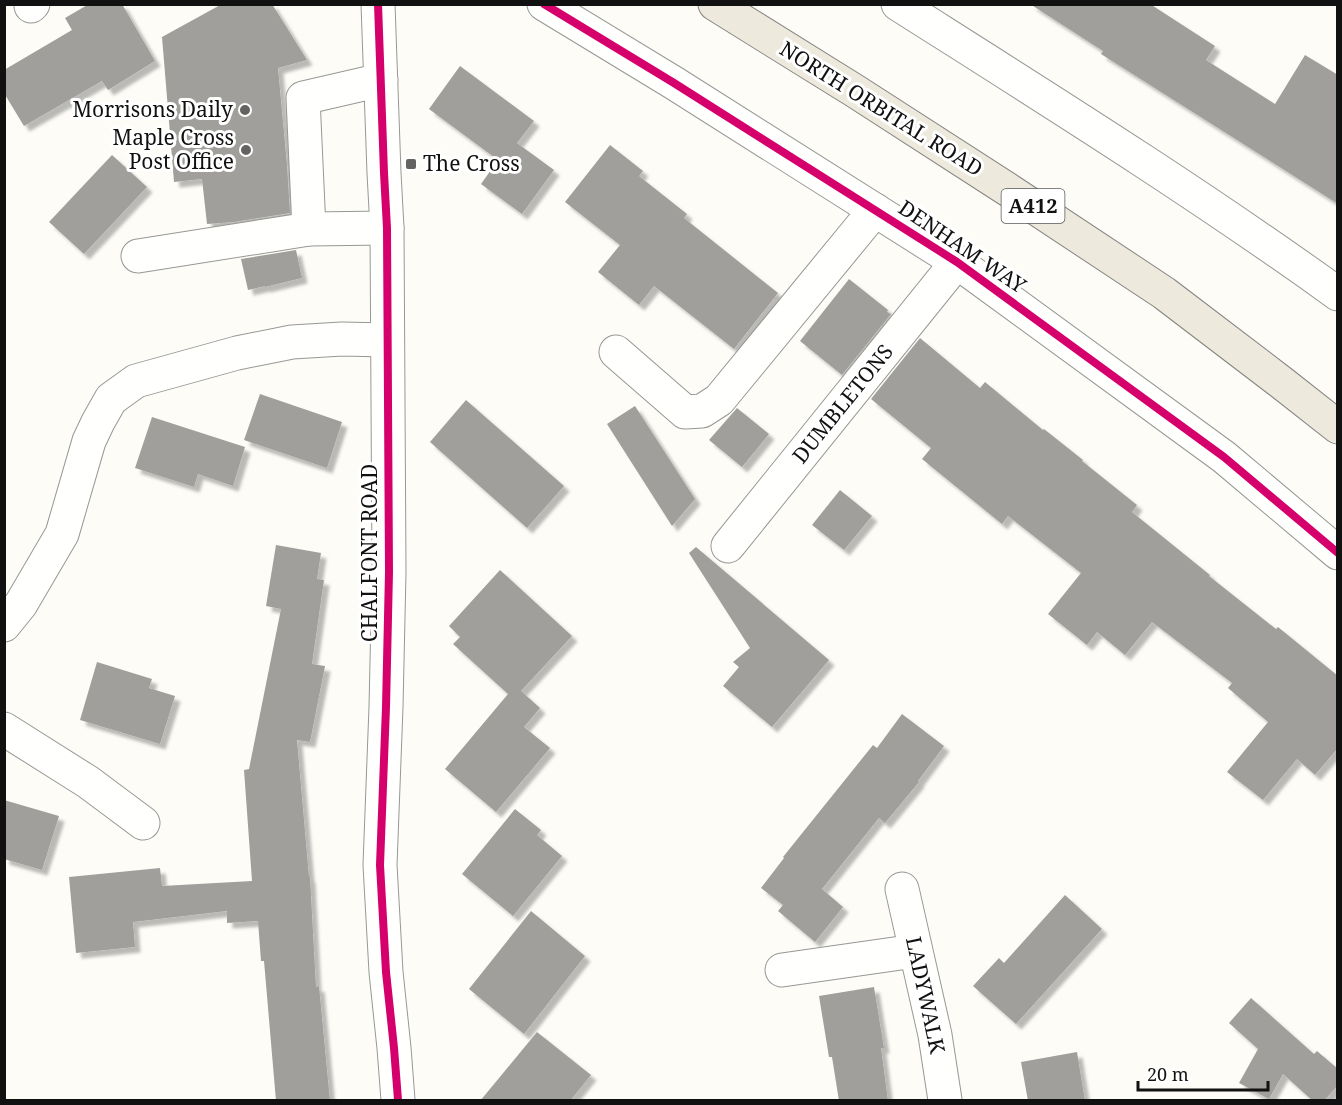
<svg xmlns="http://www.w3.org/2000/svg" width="1342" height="1105" viewBox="0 0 1342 1105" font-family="'Noto Serif',serif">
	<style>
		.building { fill: #a19f9c; filter: url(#shadow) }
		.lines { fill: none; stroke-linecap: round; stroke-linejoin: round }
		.minor-casing { stroke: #979795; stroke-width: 35 }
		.major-casing { stroke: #858482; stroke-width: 35 }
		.minor { stroke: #fffffe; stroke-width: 33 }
		.major { stroke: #ede9dc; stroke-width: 33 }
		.cycleway-casing { stroke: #fff; stroke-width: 11 }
		.cycleway { stroke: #d6006c; stroke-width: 8 }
		.poi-dot { fill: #646362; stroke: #fff; stroke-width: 2 }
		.labels { text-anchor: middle; stroke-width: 6; stroke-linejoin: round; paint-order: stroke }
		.shield { fill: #fff; stroke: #585858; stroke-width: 1.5 }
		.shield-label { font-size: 20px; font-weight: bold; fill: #111 }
		.street-label { font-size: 21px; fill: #111; stroke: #fff }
		.poi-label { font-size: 21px; fill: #111; stroke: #fff; text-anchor: end }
	</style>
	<defs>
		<filter id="shadow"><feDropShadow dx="5.5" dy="5.5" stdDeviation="1.5" flood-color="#0004"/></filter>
	</defs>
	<rect width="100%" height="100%" fill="#fdfcf7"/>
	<g class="building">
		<path d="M89,4H122L155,61L108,90L102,81L24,126L4,93V70L72,30L65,18Z"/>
		<path d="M222,4H272L307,60L278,68L287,165L290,213L234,222L207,224L202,179L174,182L162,37Z"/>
		<path d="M1030,4H1150L1215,46L1206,60L1275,104L1305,55L1338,75V204L1101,54L1103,51Z"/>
		<path d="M460,66L534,121L517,143L554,170L522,214L481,184L498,160L429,109Z"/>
		<path d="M610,145L643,171L639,176L687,214L684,218L778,293L734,349L654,286L639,305L598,272L620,245L565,202Z"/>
		<path d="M112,155L147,187L84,254L49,222Z"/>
		<path d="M296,250L302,278L265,287V286L248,290L241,259Z"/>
		<path d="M849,279L888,310L887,312L891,314L842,375L800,341Z"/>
		<path d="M920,338L980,388L985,382L1043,430L1044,429L1083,460L1082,461L1137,505L1132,512L1210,575L1209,576L1276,629L1278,627L1338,676V748L1315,775L1297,759L1263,800L1227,772L1268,722L1228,688L1232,683L1152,622L1125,655L1097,632L1087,645L1048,614L1081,573L1008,516L1002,524L922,459L931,448L871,399Z"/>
		<path d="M260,394L342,422L327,468L244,440Z"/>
		<path d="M466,400L564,486L527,528L430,442Z"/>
		<path d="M635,406L695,499L672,526L607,424Z"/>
		<path d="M737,408L769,434L742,467L709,440Z"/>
		<path d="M152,417L245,447L233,486L198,474L194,487L135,468Z"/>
		<path d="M840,490L872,516L844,550L812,525Z"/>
		<path d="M276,545L321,553L317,579L324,580L312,664L325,666L310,742L297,740L309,877H310L316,987L319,986L330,1101H276L264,961H261L258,921L227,923V911L133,922L135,947L76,953L69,877L160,868L162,886L252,881L244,770L249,769L281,609L266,606Z"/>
		<path d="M696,547L829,660L772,727L723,686L739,667L733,662L750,648L689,553Z"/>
		<path d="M500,570L572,636L521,691L540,708L524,727L550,748L496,812L445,769L508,694L453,644L460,637L449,626Z"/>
		<path d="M97,662L152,679L149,688L175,696L160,744L80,720Z"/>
		<path d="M902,714L944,746L918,781L919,782L885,823L879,818L822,889L843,907L815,942L778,911L783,905L761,888L784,858L783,857L873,745L877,748Z"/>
		<path d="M4,800L59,816L42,870L4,859Z"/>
		<path d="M515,809L541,830L537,835L562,856L513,916L462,874Z"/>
		<path d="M1065,895L1102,929L1016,1024L973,986L999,958L1004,963Z"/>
		<path d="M531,911L585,956L524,1034L469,989Z"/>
		<path d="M874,987L884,1048H881L888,1101H839L832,1057H829L819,996Z"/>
		<path d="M1251,998L1314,1054L1317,1051L1338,1069V1085L1324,1101H1313L1283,1074L1269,1099L1239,1083L1258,1049L1229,1023Z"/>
		<path d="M537,1032L591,1075L570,1101H480Z"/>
		<path d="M1077,1052L1085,1101H1028L1021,1062Z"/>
	</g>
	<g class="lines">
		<defs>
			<g id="minor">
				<path d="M378,4L384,173L387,228L389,572L386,707L380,865L386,972L394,1048L398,1100"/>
				<path d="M544,4L674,83L957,262L1224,457L1338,553"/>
				<path d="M898,4C1046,98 1195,191 1338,294"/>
				<path d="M31,6L33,4"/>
				<path d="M309,229L303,98L381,80"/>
				<path d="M138,256L309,229L387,228"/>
				<path d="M616,352L685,412L702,411L719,400L875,210"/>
				<path d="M728,546L957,262"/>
				<path d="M4,625L21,604L62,534L89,441L98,422L111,399L136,381L237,353L292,342L342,339L387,340"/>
				<path d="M4,729L88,782L143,823"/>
				<path d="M902,889L935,1035L945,1100"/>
				<path d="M782,970L915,951"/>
			</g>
			<path id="major" d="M715,4L855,91L1010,191L1164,293L1282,383L1338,427"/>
		</defs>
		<use href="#minor" class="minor-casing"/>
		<use href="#major" class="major-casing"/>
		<use href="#minor" class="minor"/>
		<use href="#major" class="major"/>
		<defs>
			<g id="cycleway">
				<path d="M378,4L384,173L387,228L389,572L386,707L380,865L386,972L394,1048L398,1100"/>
				<path d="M544,4L674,83L957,262L1224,457L1338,553"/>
			</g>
		</defs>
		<use href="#cycleway" class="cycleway-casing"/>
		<use href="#cycleway" class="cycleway"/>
	</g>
	<g class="poi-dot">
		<circle cx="245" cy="110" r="6"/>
		<circle cx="246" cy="150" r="6"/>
		<rect x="405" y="158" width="12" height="12" rx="3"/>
	</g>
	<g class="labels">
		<rect class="shield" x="1001.5" y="189" width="63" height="34" rx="4.5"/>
		<g class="shield-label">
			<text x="1033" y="213">A412</text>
		</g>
		<g class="street-label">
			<text transform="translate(881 109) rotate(32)" y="7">NORTH ORBITAL ROAD</text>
			<text transform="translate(962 247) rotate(34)" y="7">DENHAM WAY</text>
			<text transform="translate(843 404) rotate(-51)" y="7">DUMBLETONS</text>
			<text transform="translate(370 553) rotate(-90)" y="7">CHALFONT ROAD</text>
			<text transform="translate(925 995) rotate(78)" y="7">LADYWALK</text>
		</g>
		<g class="poi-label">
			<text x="233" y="117">Morrisons Daily</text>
			<text x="234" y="145">Maple Cross<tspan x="234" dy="24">Post Office</tspan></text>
			<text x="423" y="171" text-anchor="start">The Cross</text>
		</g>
	</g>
	<rect width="1342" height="1105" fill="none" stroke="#111111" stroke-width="12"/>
	<path d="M1138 1081v9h130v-9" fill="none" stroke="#111111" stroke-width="3"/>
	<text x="1147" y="1081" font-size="18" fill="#111111" stroke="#ffffff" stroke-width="4.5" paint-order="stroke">20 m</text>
</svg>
